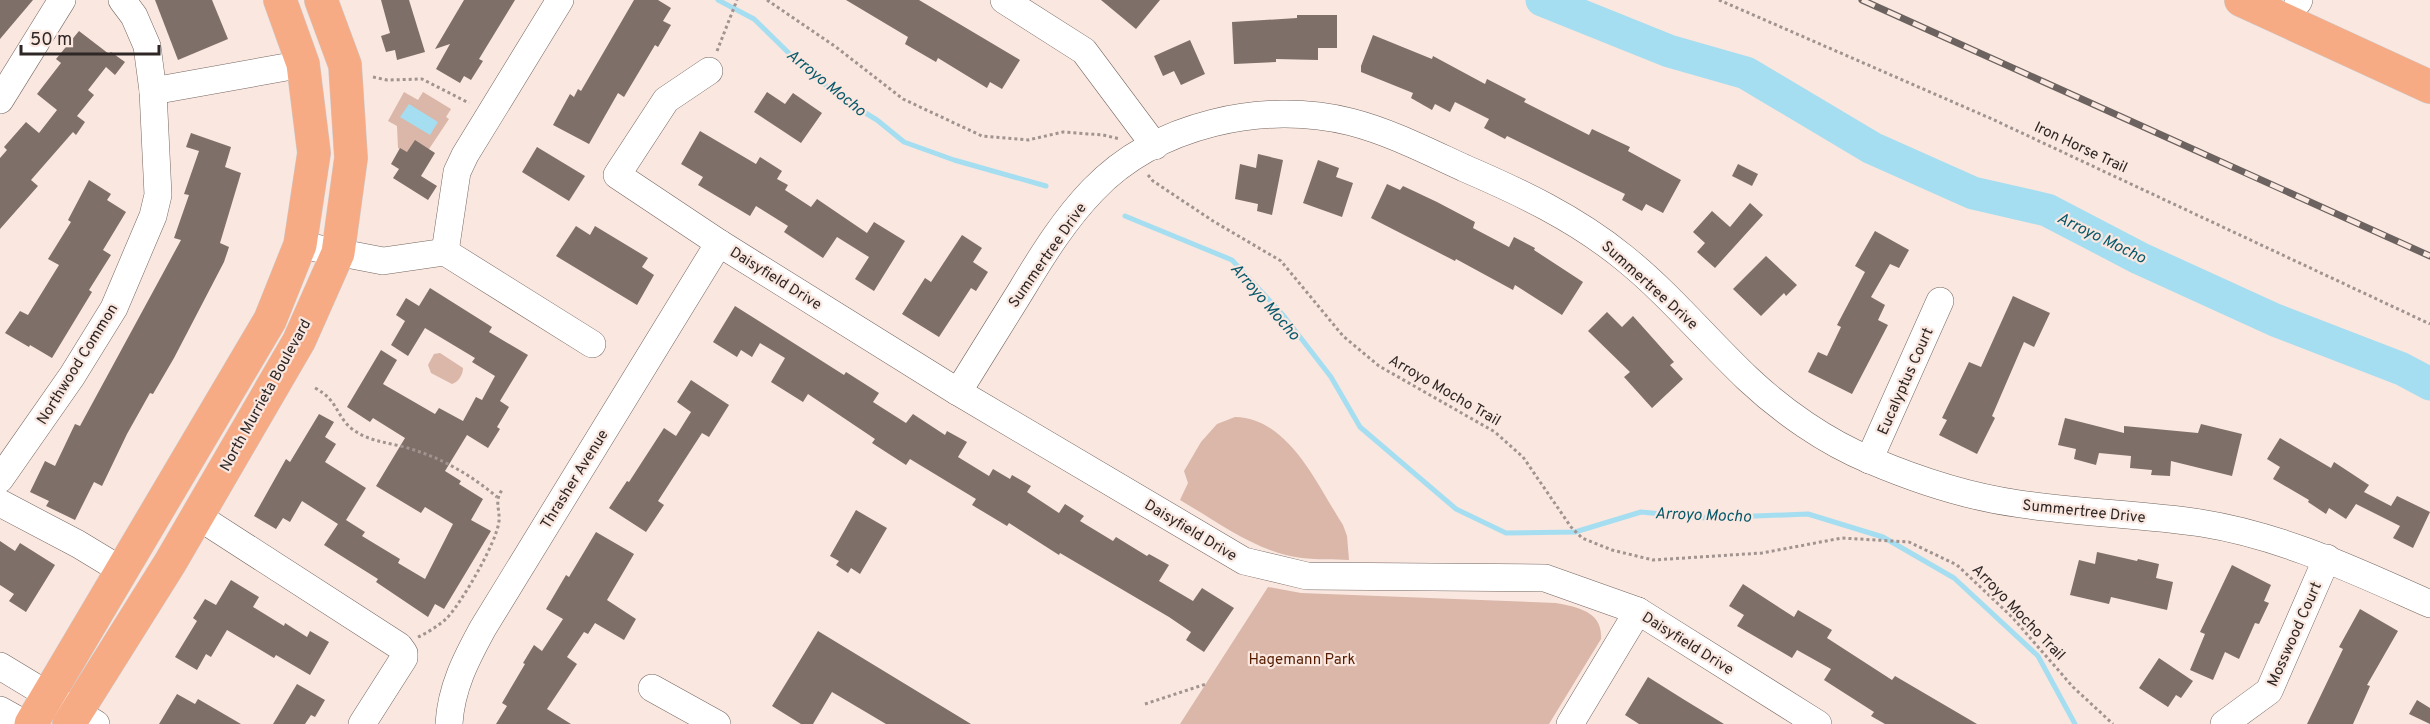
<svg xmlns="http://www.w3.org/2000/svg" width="2430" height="724" viewBox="0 0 2430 724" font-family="Overpass,sans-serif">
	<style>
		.green { fill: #dab7a8 }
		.water { fill: #a5def0 }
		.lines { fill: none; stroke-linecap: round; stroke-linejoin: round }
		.stream { stroke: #a5def0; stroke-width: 5 }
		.river { stroke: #a5def0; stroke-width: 33 }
		.building { fill: #7f6f69 }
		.minor-casing { stroke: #75665f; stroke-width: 28 }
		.major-casing { stroke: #cdcbcb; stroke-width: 34 }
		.path { stroke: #a1938f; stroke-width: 3; stroke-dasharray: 3 3; stroke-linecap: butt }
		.minor { stroke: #fff; stroke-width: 27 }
		.major { stroke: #f7ab85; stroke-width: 33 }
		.rail-casing { stroke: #6c625f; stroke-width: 7 }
		.rail { stroke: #f9e7e0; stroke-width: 4.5; stroke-dasharray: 14; stroke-linecap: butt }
		.labels { text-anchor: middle; stroke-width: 4.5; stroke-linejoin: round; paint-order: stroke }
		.street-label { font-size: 15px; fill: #2e2725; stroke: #f9e7e0 }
		.park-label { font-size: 15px; fill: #551c00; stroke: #f9e7e0 }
		.water-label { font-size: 16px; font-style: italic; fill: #09596b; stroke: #f9e7e0 }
	</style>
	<rect width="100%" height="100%" fill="#f9e7e0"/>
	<g class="green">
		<path d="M404,92L418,100L423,92L451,109L446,117L449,119L429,149L407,152L398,148L397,126L388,121Z"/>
		<path d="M440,353L463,368C463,375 458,382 452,384L431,373L428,365L434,354Z"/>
		<path d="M1235,417C1289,418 1317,485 1343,525L1347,536L1349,560C1334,559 1318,560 1302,558C1258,553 1218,522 1180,500L1188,483L1184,471L1201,442L1217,424Z"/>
		<path d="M1268,587L1301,593L1556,603C1578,607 1603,612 1601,639L1549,724H1180Z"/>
	</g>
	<path class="water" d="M409,104L438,122L430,135L400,117Z"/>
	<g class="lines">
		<g class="stream">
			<path d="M718,0L754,19L807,71L849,103L877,120L904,142L954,160L1046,186"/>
			<path d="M1125,216L1232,260L1283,315L1331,377L1360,427L1456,509L1506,533L1575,532L1641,512L1705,518L1808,514L1883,537L1954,578L2038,656L2075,724"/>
		</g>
		<path class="river" d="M1542,0L1669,51L1746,73L1872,148L1973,193L2047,210L2139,258L2275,320L2402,369L2430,384"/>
	</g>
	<g class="building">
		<path d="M0,0H33L0,39Z"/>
		<path d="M155,0H212L228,39L178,60Z"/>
		<path d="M381,0H409L425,52L397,60L395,50L386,52L381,36L390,33Z"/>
		<path d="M464,0H515L479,59L483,61L471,80L464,76L460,83L436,69L450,44L435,49Z"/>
		<path d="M634,0H658L671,8L663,21L671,25L658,47L655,45L624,97L618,93L589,144L553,125L570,94L574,97L578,89L581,91Z"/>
		<path d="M846,0H919L1020,60L1002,89L990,82L987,88L938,58L936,62L905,44L908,37Z"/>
		<path d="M1101,0H1160L1136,29Z"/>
		<path d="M1297,15H1337V48H1318V60L1276,59V62L1234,64L1232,22L1297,18Z"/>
		<path d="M79,31L109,54L111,52L125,62L115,75L106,67L88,90L94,95L77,116L85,122L76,135L73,132L31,180L38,186L0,229V158L7,150L4,147L26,122L39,133L57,110L37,94L61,63L56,59Z"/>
		<path d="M1373,35L1432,59L1433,56L1485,84L1487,79L1526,99L1524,102L1589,135L1592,129L1630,147L1628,151L1681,180L1663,213L1646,204L1642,211L1622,200L1625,194L1507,136L1505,139L1484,128L1489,119L1455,102L1450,112L1435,104L1432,110L1411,98L1413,93L1361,72V66Z"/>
		<path d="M1190,40L1205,74L1181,85L1174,71L1163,76L1154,56Z"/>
		<path d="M767,92L785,104L793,93L822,113L801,143L754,112Z"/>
		<path d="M700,131L756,164L760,157L782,171L777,179L788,185L785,190L811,207L817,199L867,233L874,222L905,241L874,291L855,279L869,257L837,237L823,258L784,232L788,226L756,206L750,216L698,185L703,177L681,164Z"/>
		<path d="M191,133L231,147L225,167L241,173L220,243L229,247L224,262L174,358L153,394L150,393L127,434L102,486L94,482L75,520L46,506L49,501L30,492L45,461L55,466L75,424L80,426L181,240L174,238L189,195L184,194L199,151L186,147Z"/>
		<path d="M415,140L435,153L421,176L437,186L428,200L393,178L399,169L391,164L400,148L407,152Z"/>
		<path d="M537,147L585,176L569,201L522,172Z"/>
		<path d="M1258,154L1283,160L1272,215L1257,211L1258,204L1235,199L1240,164L1256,168Z"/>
		<path d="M1318,160L1339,168L1336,177L1353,183L1342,217L1303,203Z"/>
		<path d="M1738,164L1758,174L1752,186L1732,176Z"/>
		<path d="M89,180L111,194L107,200L126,212L103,250L111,255L89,290L92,292L52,358L30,345L29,347L5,333L20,311L28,315L59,265L48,259L71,222L68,220Z"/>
		<path d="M1387,184L1400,190L1403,186L1437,202L1475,222L1473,228L1509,247L1514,237L1535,248L1534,250L1583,282L1562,315L1515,285L1513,290L1456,259L1455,261L1371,218Z"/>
		<path d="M1750,203L1763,215L1715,268L1697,252L1705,243L1693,232L1712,211L1730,227Z"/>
		<path d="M576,226L590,235L595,226L648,258L642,267L654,275L637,305L556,256Z"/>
		<path d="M1875,231L1909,250L1899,268L1890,264L1871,297L1885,305L1878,320L1888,325L1852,394L1808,372L1818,352L1827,356L1841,327L1837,325L1865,272L1855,266Z"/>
		<path d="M962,235L982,248L973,262L988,272L976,291L971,288L939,337L902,314L925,278L931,282Z"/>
		<path d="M1766,256L1797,285L1786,296L1784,293L1761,316L1733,289Z"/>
		<path d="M430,288L492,327L489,332L528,355L500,401L509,407L497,427L500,429L488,448L467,435L445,471L461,481L459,484L483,499L471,520L491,531L444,609L435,604L428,617L376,582L378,579L324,545L338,524L302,501L290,522L283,518L276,529L254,516L286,459L290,462L319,414L334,422L325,437L336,444L325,462L366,488L346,520L365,532L362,536L400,559L398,563L425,579L453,524L425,507L421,513L376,486L405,438L373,418L370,422L347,407L381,350L397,360L383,384L435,414L439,408L463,421L476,397L482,400L495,376L472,362L475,358L425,328L408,356L391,345L405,321L396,315L406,298L419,306Z"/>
		<path d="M2013,296L2050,313L2034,347L2024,342L1992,416L1995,418L1977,454L1939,435L1947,420L1942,418L1969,362L1981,367Z"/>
		<path d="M735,306L844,375L846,372L879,393L873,402L906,423L913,414L945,435L947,431L967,442L958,457L989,476L993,469L1010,479L1012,475L1031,486L1027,492L1059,513L1065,504L1084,516L1080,521L1113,541L1116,537L1147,556L1149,554L1169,565L1159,581L1193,601L1202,588L1234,608L1204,652L1186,640L1191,632L1169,617L1060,553L1059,555L1009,523L1007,526L972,505L976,499L910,459L906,465L872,443L875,439L808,394L803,402L771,382L785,358L760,343L752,357L741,350L737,357L713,342Z"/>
		<path d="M1607,312L1622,327L1633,316L1674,362L1670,365L1683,379L1652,408L1624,377L1630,372L1588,331Z"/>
		<path d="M691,380L729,405L709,437L702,433L658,501L664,505L646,532L609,508L627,481L629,482L664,428L676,436L691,412L677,402Z"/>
		<path d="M2065,418L2124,433V426L2198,433L2201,424L2242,434L2232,476L2171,461L2170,476L2151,475L2152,470L2130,468L2131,456L2099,453L2096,465L2074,459L2076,449L2058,445Z"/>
		<path d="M2280,438L2331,468L2334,462L2369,485L2364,492L2391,506L2397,496L2430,512L2413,548L2393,538L2400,526L2356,504L2346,519L2329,508L2326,514L2308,502L2309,500L2273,479L2280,467L2267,459Z"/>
		<path d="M856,510L887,528L860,574L851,568L848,573L836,565L839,561L830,556Z"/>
		<path d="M596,532L634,554L607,600L636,619L624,640L595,623L588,634L584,632L567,657L577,664L547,709L571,724H496L507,706L502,703L525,664L523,663L534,645L542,651L563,619L546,609L566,575L569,577Z"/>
		<path d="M0,541L15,551L20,543L55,565L26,612L9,601L14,594L0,585Z"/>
		<path d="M2097,552L2137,561L2138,559L2159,564L2156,578L2173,582L2167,610L2111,597L2109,604L2070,595L2079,560L2095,564Z"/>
		<path d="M2232,565L2271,585L2264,601L2269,603L2259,624L2255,623L2239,659L2225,652L2213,680L2190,670L2205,634L2200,632Z"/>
		<path d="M231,580L259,597L253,607L284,626L285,623L307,637L310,631L329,642L310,675L276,655L274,658L227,630L211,657L206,654L197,670L175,657L197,621L193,618L205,599L216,605Z"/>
		<path d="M1743,584L1794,617L1798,610L1832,630L1827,638L1892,680L1895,676L1977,724H1885L1871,716L1874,712L1824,680L1831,669L1797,650L1792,658L1737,626L1744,615L1729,606Z"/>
		<path d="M2360,609L2398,631L2367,685L2370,686L2353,724H2307L2343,649L2339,647Z"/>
		<path d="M818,631L971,724H886L832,692L813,724H801L772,706Z"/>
		<path d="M2159,658L2193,681L2181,698L2176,695L2168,707L2139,688Z"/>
		<path d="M1648,677L1683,699L1724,724H1639L1625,715Z"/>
		<path d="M297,684L325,700L315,717L311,715L305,724H273Z"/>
		<path d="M177,694L195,704L198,699L241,724H159Z"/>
		<path d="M2417,700L2430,708V724L2409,714Z"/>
	</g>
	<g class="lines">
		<defs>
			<g id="minor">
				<path d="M1004,0L1084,51L1155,146"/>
				<path d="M2298,2L2299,0"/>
				<path d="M709,71L666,100L617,175L719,243L958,392L1244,561L1307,576L1545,578L1638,611L1818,724"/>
				<path d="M153,91L303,64"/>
				<path d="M0,100L62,0"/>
				<path d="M300,245L383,261L445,252L592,344"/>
				<path d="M445,252L457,172L465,155L560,0"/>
				<path d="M958,392C979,358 1001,323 1022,289C1043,254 1065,219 1093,190C1156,124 1264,100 1351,122C1390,132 1427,151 1464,168C1520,192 1575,218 1623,257C1668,293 1705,338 1747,378C1782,411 1826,442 1870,460C1917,480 1969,497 2020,504C2080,513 2141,514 2201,523C2283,536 2355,571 2430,604"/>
				<path d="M1869,460L1940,301"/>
				<path d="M0,479L72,376L114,308L153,216L158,195L153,91L147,46L134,16L122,0"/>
				<path d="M0,503L78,544L121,570"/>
				<path d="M196,515L399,646L404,653V658L362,724"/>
				<path d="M0,666L96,724"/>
				<path d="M652,688L717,724"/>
				<path d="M0,710L25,724"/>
				<path d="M449,724C451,688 466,659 483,628L719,243"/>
				<path d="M1570,724L1638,611"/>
				<path d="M2224,724L2269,691L2327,558"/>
			</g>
			<g id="major">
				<path d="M2241,0L2430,87"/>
				<path d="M31,724L270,320L300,245L314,153L303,64L280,0"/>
				<path d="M69,724L170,563L299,341L338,253L351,158L345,65L321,0"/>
			</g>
		</defs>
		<use href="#minor" class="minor-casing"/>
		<use href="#major" class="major-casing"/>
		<g class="path">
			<path d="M767,0L836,47L903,99L982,136L1028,140L1063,132L1103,135L1120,139"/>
			<path d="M1719,0L1992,119L2430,324"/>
			<path d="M717,51L737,0"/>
			<path d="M373,77L387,80L422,79L469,103"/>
			<path d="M1148,175L1153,181L1213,221L1281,261L1343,336L1379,366L1495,432L1523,457L1571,527L1582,538L1612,550L1653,560L1762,553L1842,538L1909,542L1957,565L2012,617L2073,687L2113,724"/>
			<path d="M315,388C338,400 336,416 352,429C368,441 385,442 404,447C438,456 470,474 497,497"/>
			<path d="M418,637C427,633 438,626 446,619C461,604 497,542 499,521C500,509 494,501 502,490"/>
			<path d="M1145,704L1206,684"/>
		</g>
		<use href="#minor" class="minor"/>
		<use href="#major" class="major"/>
		<defs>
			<path id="rail" d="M1862,0L2430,256"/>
		</defs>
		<use href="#rail" class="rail-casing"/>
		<use href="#rail" class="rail"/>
	</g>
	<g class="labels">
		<g class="street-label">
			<text transform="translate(2081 147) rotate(25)" y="5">Iron Horse Trail</text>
			<text transform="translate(1047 255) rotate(-55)" y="5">Summertree Drive</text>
			<text transform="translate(776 278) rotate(32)" y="5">Daisyfield Drive</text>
			<text transform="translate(1650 285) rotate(42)" y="5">Summertree Drive</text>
			<text transform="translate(77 364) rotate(-58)" y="5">Northwood Common</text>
			<text transform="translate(1905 381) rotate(-66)" y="5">Eucalyptus Court</text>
			<text transform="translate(1445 390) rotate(30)" y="5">Arroyo Mocho Trail</text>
			<text transform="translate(265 395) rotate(-61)" y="5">North Murrieta Boulevard</text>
			<text transform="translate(574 479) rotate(-58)" y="5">Thrasher Avenue</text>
			<text transform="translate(2084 511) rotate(6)" y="5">Summertree Drive</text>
			<text transform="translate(1191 530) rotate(31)" y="5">Daisyfield Drive</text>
			<text transform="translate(2019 612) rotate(46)" y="5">Arroyo Mocho Trail</text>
			<text transform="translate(2294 634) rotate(-66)" y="5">Mosswood Court</text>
			<text transform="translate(1688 643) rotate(32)" y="5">Daisyfield Drive</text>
		</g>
		<g class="park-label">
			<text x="1302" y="664">Hagemann Park</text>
		</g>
		<g class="water-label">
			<text transform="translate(827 82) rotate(39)" y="6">Arroyo Mocho</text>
			<text transform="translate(2102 237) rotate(26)" y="6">Arroyo Mocho</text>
			<text transform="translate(1266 301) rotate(49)" y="6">Arroyo Mocho</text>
			<text transform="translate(1703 514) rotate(2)" y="6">Arroyo Mocho</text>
		</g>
	</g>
	<path d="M21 45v9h138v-9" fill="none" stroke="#2e2725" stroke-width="3"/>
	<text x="30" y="45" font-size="18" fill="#2e2725" stroke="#f9e7e0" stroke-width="4.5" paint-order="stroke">50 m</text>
</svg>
